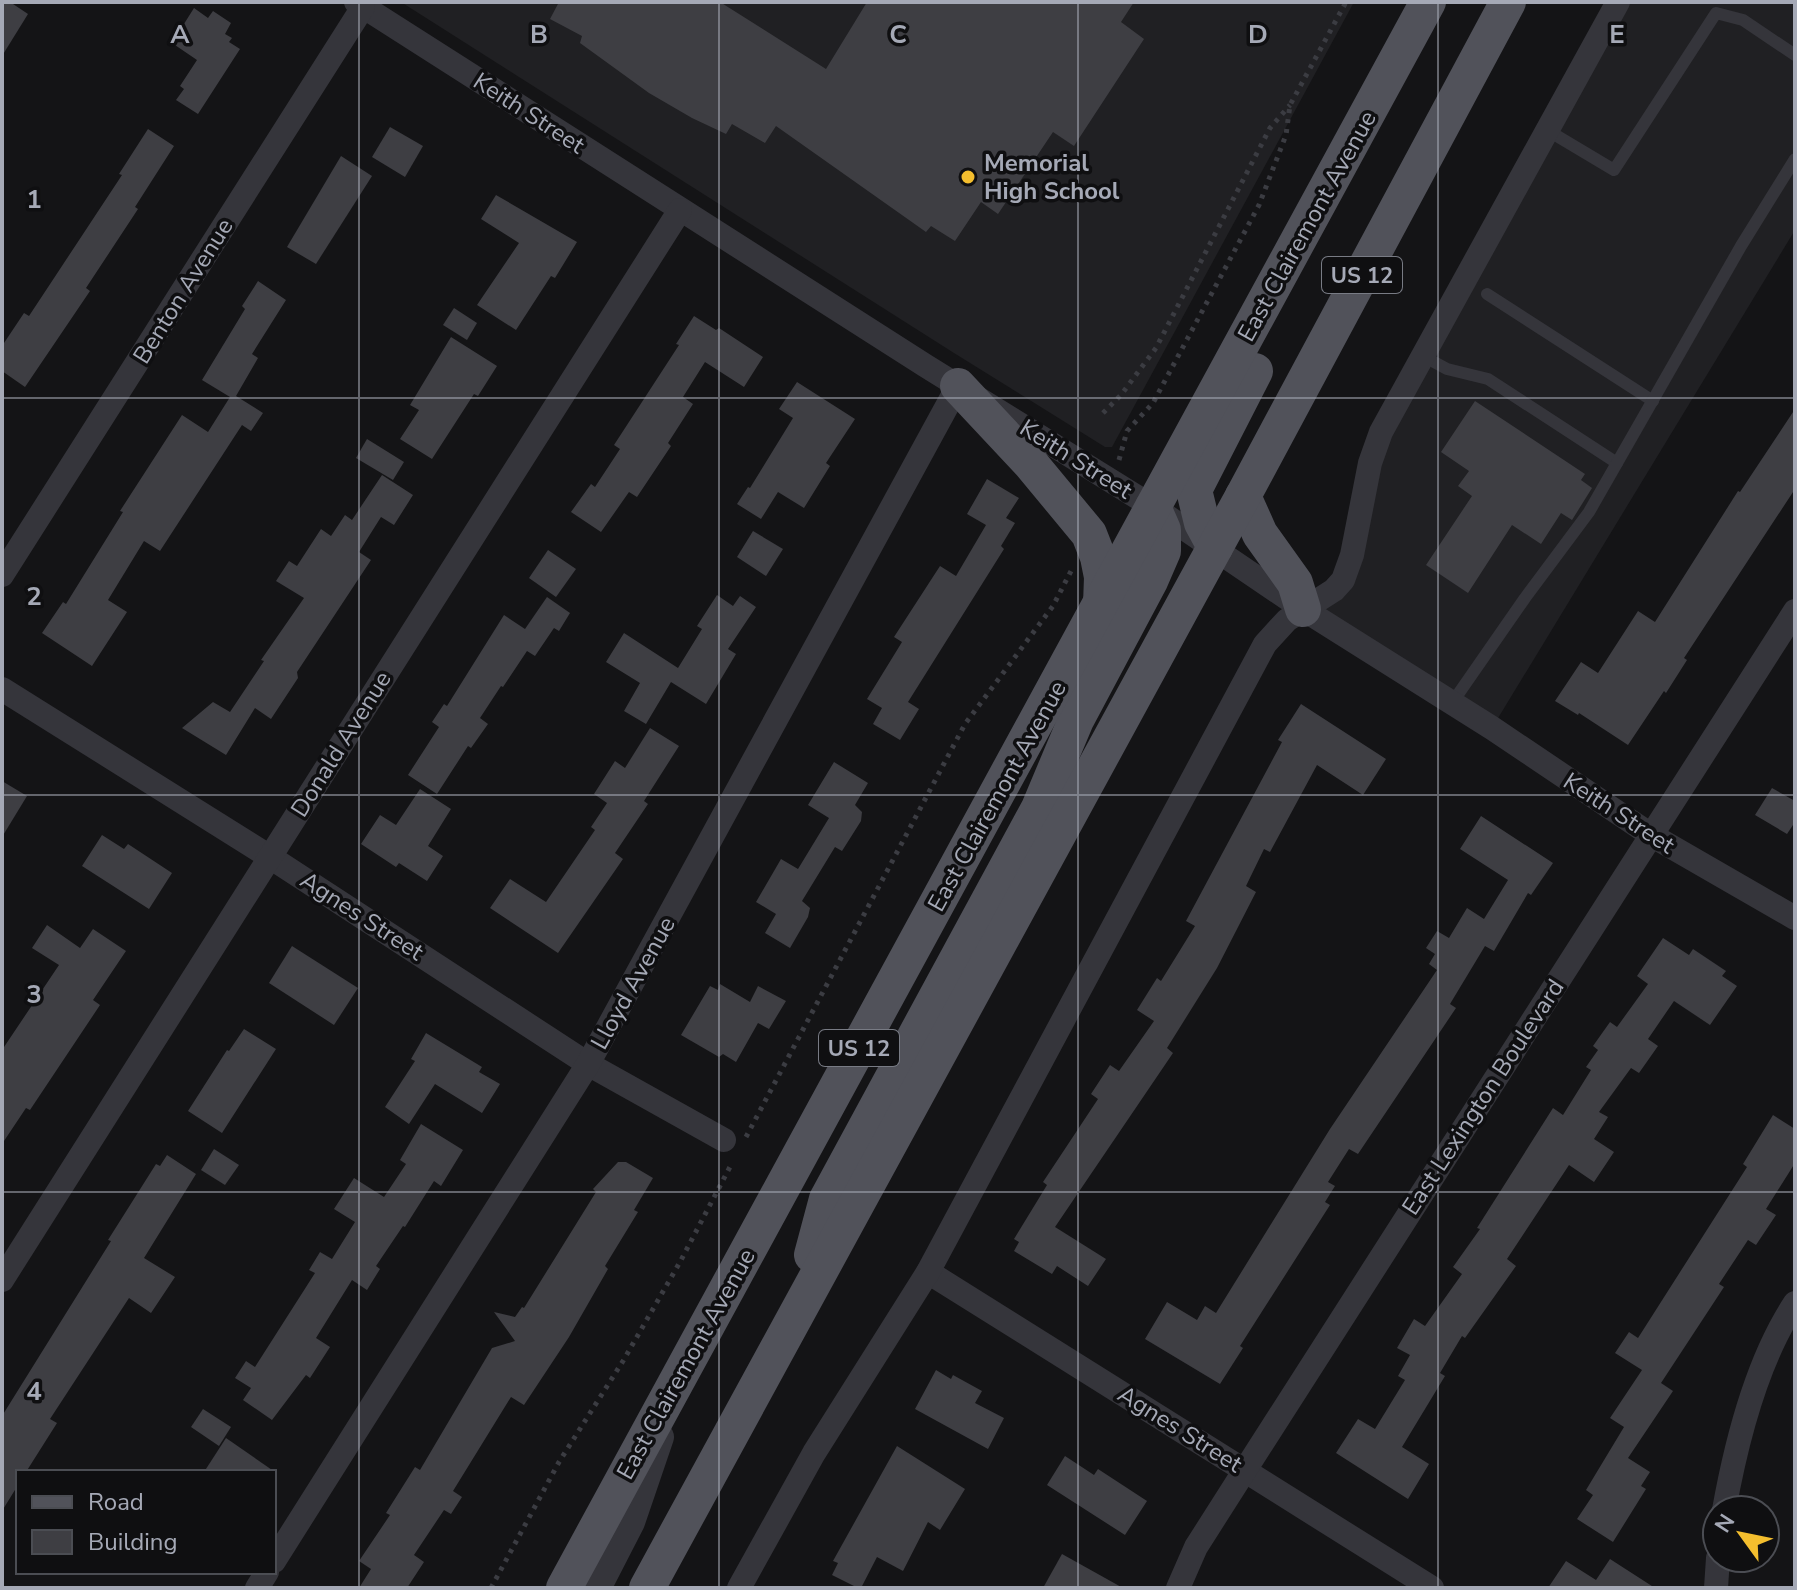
<svg xmlns="http://www.w3.org/2000/svg" width="1797" height="1590" viewBox="0 0 1797 1590" font-family="'Nunito Sans',sans-serif">
	<style>
		.built { fill: #202023 }
		.building { fill: #3e3e43 }
		.lines { fill: none; stroke-linecap: round; stroke-linejoin: round }
		.path { stroke: #3b3c42; stroke-width: 5; stroke-dasharray: 4 6; stroke-linecap: butt }
		.service { stroke: #35353b; stroke-width: 12 }
		.minor { stroke: #35353b; stroke-width: 24 }
		.tertiary { stroke: #35353b; stroke-width: 30 }
		.primary { stroke: #51525a; stroke-width: 36 }
		.grid { fill: none; stroke: #a5a9b6; stroke-width: 2; stroke-opacity: 0.55 }
		.poi-dot { fill: #f4be2e; stroke: #0f0f11; stroke-width: 3 }
		.labels { text-anchor: middle; stroke-width: 7; stroke-linejoin: round; paint-order: stroke }
		.shield { fill: #0f0f11; stroke: #787b84; stroke-width: 2 }
		.shield-label { font-size: 22px; font-weight: bold; fill: #a5a9b6 }
		.street-label { font-size: 24px; fill: #a5a9b6; stroke: #0f0f11 }
		.poi-label { font-size: 24px; font-weight: bold; fill: #a5a9b6; stroke: #0f0f11; text-anchor: start }
		.grid-label { font-size: 26px; text-anchor: middle; font-weight: bold; fill: #a5a9b6; stroke: #0f0f11; stroke-width: 7; stroke-linejoin: round; paint-order: stroke }
	</style>
	<rect width="100%" height="100%" fill="#141416"/>
	<g class="built">
		<path d="M401,2H1354L1112,447H1105L954,353Z"/>
		<path d="M1618,2H1795V230L1492,728L1303,609L1334,590L1370,463Z"/>
	</g>
	<g class="building">
		<path d="M2,2H10L28,14L2,56Z"/>
		<path d="M559,2H720L826,69L867,2H1134L1121,22L1144,39L1074,146L1053,132L998,214L981,202L955,241L931,226L926,232L776,126L765,143L732,124L726,134L692,118L649,93L580,43L582,36L550,19Z"/>
		<path d="M194,8L208,18L213,11L231,23L225,34L232,38L229,42L240,49L198,114L176,100L184,89L180,86L197,60L172,43Z"/>
		<path d="M390,127L423,146L405,177L372,157Z"/>
		<path d="M148,129L174,146L135,207L138,209L86,288L90,291L25,387L2,371V346L24,313L29,316L122,175L119,174Z"/>
		<path d="M341,156L372,176L316,264L287,247Z"/>
		<path d="M496,195L577,242L555,278L551,276L516,330L477,305L519,243L481,219Z"/>
		<path d="M258,281L286,300L252,354L258,358L236,396L263,413L251,431L242,425L160,551L144,541L108,600L127,612L92,666L42,633L63,602L66,604L123,512L120,511L182,415L208,432L230,397L202,380L245,309L242,306Z"/>
		<path d="M454,308L477,323L467,340L443,325Z"/>
		<path d="M694,316L716,330L719,328L763,357L744,387L705,362L683,397L693,404L668,443L671,446L637,497L629,492L601,532L571,512L591,484L595,487L620,449L614,445L679,345L676,344Z"/>
		<path d="M451,337L497,366L478,396L474,394L432,459L400,439L419,410L410,405Z"/>
		<path d="M797,382L855,419L826,463L830,466L804,508L778,492L761,519L737,504L748,487L750,488L793,418L779,409Z"/>
		<path d="M1475,401L1585,474L1581,480L1592,488L1572,520L1561,513L1541,544L1512,525L1468,593L1426,565L1472,496L1458,486L1469,471L1441,452Z"/>
		<path d="M1795,409V489L1684,658L1687,660L1666,693L1664,691L1628,745L1579,713L1578,715L1555,701L1581,662L1598,673L1638,611L1655,622L1738,491L1740,492Z"/>
		<path d="M367,439L404,462L393,480L356,458Z"/>
		<path d="M382,475L413,495L394,525L381,517L359,552L371,560L297,672L298,678L271,719L255,708L226,755L182,728L213,702L230,712L264,661L261,660L304,598L276,581L289,561L297,566L321,529L331,536L345,515L352,520Z"/>
		<path d="M987,479L1019,498L1006,518L1015,523L1001,546L1004,549L908,702L919,709L900,740L873,724L882,708L867,699L902,642L894,637L940,566L956,576L986,525L967,514Z"/>
		<path d="M753,531L783,549L766,576L737,557Z"/>
		<path d="M548,550L576,569L556,597L529,578Z"/>
		<path d="M717,595L733,606L740,596L756,607L728,649L736,654L706,704L671,682L646,724L624,711L640,683L606,662L624,633L678,668L702,629L697,626Z"/>
		<path d="M547,597L570,613L559,631L554,628L535,656L527,651L503,687L501,686L480,718L488,724L471,748L468,746L437,794L408,775L439,727L432,722L444,704L447,706L504,615L525,629Z"/>
		<path d="M1301,704L1386,759L1363,795L1317,765L1270,852L1264,849L1246,886L1256,892L1217,968L1167,1048L1173,1053L1055,1227L1106,1259L1088,1286L1057,1266L1052,1274L1014,1251L1019,1242L1014,1239L1047,1185L1043,1182L1098,1099L1091,1094L1110,1065L1119,1071L1154,1021L1137,1010L1157,978L1161,981L1195,926L1186,921L1282,742L1278,740Z"/>
		<path d="M650,728L679,746L644,801L648,804L615,853L623,859L558,953L490,908L510,879L546,902L595,830L591,827L607,803L594,794L615,761L625,768Z"/>
		<path d="M834,762L868,783L855,805L862,812L861,821L842,851L835,847L802,901L810,908L808,917L790,948L765,933L776,914L756,902L781,859L798,869L829,818L808,805Z"/>
		<path d="M2,781L27,796L2,837Z"/>
		<path d="M1772,788L1795,801V822L1787,834L1755,815Z"/>
		<path d="M420,789L451,809L428,846L443,856L427,881L399,863L396,867L361,844L380,815L396,825Z"/>
		<path d="M1481,816L1553,863L1531,895L1528,893L1494,951L1485,946L1450,1004L1456,1008L1358,1154L1349,1149L1328,1182L1335,1186L1325,1202L1330,1205L1240,1346L1243,1348L1220,1384L1145,1339L1167,1302L1197,1320L1205,1306L1216,1313L1330,1129L1437,970L1429,964L1435,954L1426,948L1437,931L1449,938L1467,908L1484,919L1508,880L1460,849Z"/>
		<path d="M102,835L124,849L128,844L172,873L149,909L82,866Z"/>
		<path d="M47,925L80,948L93,929L126,951L93,1000L100,1005L30,1110L26,1108L2,1144V1050L59,965L32,948Z"/>
		<path d="M1663,938L1689,955L1693,949L1726,971L1722,976L1737,986L1710,1025L1674,1001L1648,1039L1658,1046L1639,1073L1631,1068L1599,1112L1608,1117L1594,1139L1614,1152L1594,1182L1569,1165L1507,1259L1516,1266L1465,1338L1462,1336L1440,1373L1445,1376L1402,1447L1429,1464L1408,1499L1336,1453L1358,1419L1375,1429L1405,1380L1398,1376L1410,1355L1397,1348L1414,1319L1425,1326L1462,1274L1453,1267L1480,1229L1477,1228L1553,1108L1563,1115L1591,1070L1586,1067L1598,1050L1593,1046L1610,1022L1617,1027L1648,984L1637,976Z"/>
		<path d="M292,946L358,988L334,1025L269,983Z"/>
		<path d="M720,984L750,1002L758,986L786,1001L769,1029L758,1023L736,1062L723,1054L719,1057L681,1035L710,986L718,990Z"/>
		<path d="M244,1029L276,1049L222,1133L188,1111L227,1050L229,1051Z"/>
		<path d="M426,1033L482,1067L479,1072L500,1084L482,1113L435,1084L409,1124L385,1107L415,1061L411,1059Z"/>
		<path d="M1773,1115L1795,1129V1163L1766,1209L1776,1215L1756,1245L1748,1240L1719,1284L1724,1287L1661,1383L1673,1391L1628,1458L1650,1472L1641,1486L1646,1489L1613,1542L1577,1519L1593,1495L1586,1490L1624,1427L1610,1418L1642,1370L1615,1353L1629,1332L1638,1338L1747,1167L1743,1164Z"/>
		<path d="M421,1124L463,1150L441,1186L434,1181L405,1227L403,1226L376,1266L380,1269L367,1290L352,1280L316,1338L330,1347L310,1378L306,1375L272,1420L243,1400L251,1388L235,1378L246,1361L255,1367L315,1273L309,1270L320,1252L332,1259L355,1222L334,1209L354,1178L384,1197L406,1164L400,1160Z"/>
		<path d="M214,1149L239,1165L225,1185L201,1170Z"/>
		<path d="M167,1155L196,1174L144,1258L175,1277L151,1313L129,1298L50,1419L57,1423L26,1472H18V1485L2,1511V1416L111,1241L108,1240L156,1164L160,1166Z"/>
		<path d="M618,1162H626L653,1178L634,1210L638,1212L605,1266L608,1269L569,1337L524,1405L511,1397L453,1491L462,1497L451,1514L444,1510L414,1555L424,1562L407,1588H359L371,1569L359,1561L390,1515L386,1513L415,1467L420,1470L492,1348L515,1341L494,1312L515,1317L522,1307L524,1308L596,1192L593,1189Z"/>
		<path d="M936,1370L951,1379L953,1375L982,1391L975,1403L1004,1418L988,1449L915,1409Z"/>
		<path d="M203,1409L231,1427L219,1446L191,1427Z"/>
		<path d="M226,1438L275,1472H204Z"/>
		<path d="M897,1446L965,1489L940,1530L928,1522L903,1571L877,1557L861,1588H858L832,1575L838,1563L833,1561Z"/>
		<path d="M1065,1456L1094,1475L1098,1469L1147,1501L1125,1535L1047,1485Z"/>
		<path d="M1062,1554L1123,1588H1043Z"/>
		<path d="M1610,1559L1655,1588H1548L1566,1561L1596,1580Z"/>
	</g>
	<g class="lines">
		<g class="path">
			<path d="M1103,413L1121,395L1156,348L1270,128L1290,105"/>
			<path d="M1119,460L1127,431L1153,403L1259,205L1286,135L1290,105L1346,2"/>
			<path d="M746,1137L965,724L1053,606L1071,571"/>
			<path d="M491,1588L559,1462L623,1361L680,1262L732,1163"/>
		</g>
		<g class="service">
			<path d="M1547,130L1614,170L1716,13L1743,20L1795,55"/>
			<path d="M1487,294L1653,401"/>
			<path d="M1423,356L1447,369L1488,379L1617,463"/>
			<path d="M1452,703L1525,598L1589,512L1741,246L1795,159"/>
		</g>
		<g class="minor">
			<path d="M356,2L926,366L1153,507L1303,609L1492,728L1651,835L1795,918"/>
			<path d="M2,575L363,7"/>
			<path d="M2,689L270,857L588,1064L724,1140"/>
			<path d="M928,1272L1432,1588"/>
			<path d="M2,1280L680,210"/>
			<path d="M1724,1510C1736,1443 1757,1360 1795,1303"/>
			<path d="M274,1561L588,1064L958,386"/>
			<path d="M257,1588L267,1572"/>
			<path d="M739,1588L814,1453L928,1272L1265,644L1287,620L1334,590L1343,580L1352,555L1370,463L1381,432L1618,2"/>
			<path d="M1178,1588L1196,1547L1245,1470L1795,611"/>
			<path d="M1716,1588L1718,1558"/>
		</g>
		<path class="tertiary" d="M596,1588L630,1522L659,1437"/>
		<g class="primary">
			<path d="M958,386L1031,464L1089,534L1098,557L1102,577L1101,605"/>
			<path d="M1243,496L1260,534L1295,583L1303,609"/>
			<path d="M1215,547L1202,523L1194,490L1255,371"/>
			<path d="M812,1255L827,1199L1039,808L1076,720L1150,581L1163,551V530L1153,507"/>
			<path d="M564,1588L1428,2"/>
			<path d="M647,1588L1243,496L1508,2"/>
		</g>
	</g>
	<path class="grid" d="M359,2V1588M719,2V1588M1078,2V1588M1438,2V1588M2,398H1795M2,795H1795M2,1192H1795"/>
	<circle class="poi-dot" cx="968" cy="177" r="8"/>
	<g class="labels">
		<g class="shield">
			<rect x="1322" y="257" width="80" height="36" rx="6"/>
			<rect x="819" y="1030" width="80" height="36" rx="6"/>
		</g>
		<g class="shield-label">
			<text x="1362" y="283">US 12</text>
			<text x="859" y="1056">US 12</text>
		</g>
		<g class="street-label">
			<text transform="translate(529 113) rotate(33)" y="8">Keith Street</text>
			<text transform="translate(1307 226) rotate(-61)" y="8">East Clairemont Avenue</text>
			<text transform="translate(183 291) rotate(-58)" y="8">Benton Avenue</text>
			<text transform="translate(1076 459) rotate(32)" y="8">Keith Street</text>
			<text transform="translate(341 744) rotate(-58)" y="8">Donald Avenue</text>
			<text transform="translate(997 796) rotate(-61)" y="8">East Clairemont Avenue</text>
			<text transform="translate(1619 813) rotate(33)" y="8">Keith Street</text>
			<text transform="translate(362 916) rotate(33)" y="8">Agnes Street</text>
			<text transform="translate(633 983) rotate(-61)" y="8">Lloyd Avenue</text>
			<text transform="translate(1483 1097) rotate(-57)" y="8">East Lexington Boulevard</text>
			<text transform="translate(686 1364) rotate(-61)" y="8">East Clairemont Avenue</text>
			<text transform="translate(1180 1429) rotate(32)" y="8">Agnes Street</text>
		</g>
		<g class="poi-label">
			<text x="984" y="171">Memorial<tspan x="984" dy="28">High School</tspan></text>
		</g>
	</g>
	<g class="grid-label">
		<text x="180" y="43">A</text>
		<text x="539" y="43">B</text>
		<text x="898" y="43">C</text>
		<text x="1258" y="43">D</text>
		<text x="1617" y="43">E</text>
		<text x="34" y="208">1</text>
		<text x="34" y="605">2</text>
		<text x="34" y="1003">3</text>
		<text x="34" y="1400">4</text>
	</g>
	<rect width="1797" height="1590" fill="none" stroke="#a5a9b6" stroke-width="8"/>
	<rect x="16" y="1470" width="260" height="104" fill="#0f0f11" stroke="#4b4d53" stroke-width="2"/>
	<rect x="32" y="1496" width="40" height="12" fill="#51525a" stroke="#4b4d53" stroke-width="2"/>
	<text x="88" y="1510" font-size="24" fill="#a5a9b6">Road</text>
	<rect x="32" y="1530" width="40" height="24" fill="#3e3e43" stroke="#4b4d53" stroke-width="2"/>
	<text x="88" y="1550" font-size="24" fill="#a5a9b6">Building</text>
	<g transform="translate(1741 1534) rotate(303)"><circle r="38" fill="#0f0f11" stroke="#4b4d53" stroke-width="2"/>
	<path d="M0-6L14 30L0 20L-14 30Z" fill="#f4be2e"/>
	<text y="-12" font-size="22" font-weight="bold" text-anchor="middle" fill="#a5a9b6">N</text>
	</g>
</svg>
